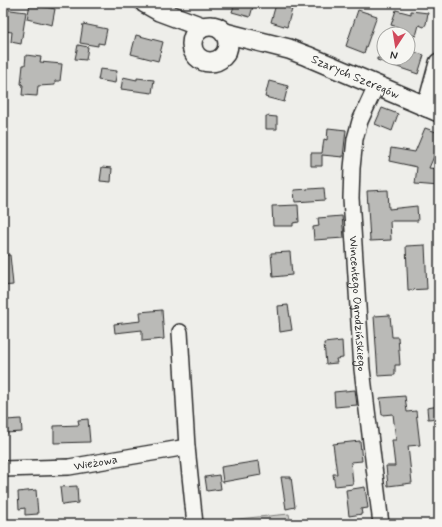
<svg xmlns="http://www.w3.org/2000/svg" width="442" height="527" viewBox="0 0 442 527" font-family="Mynerve,sans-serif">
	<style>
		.green { fill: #cececa; stroke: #7c7c7a }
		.building { fill: #babab7; stroke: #2b2b2b }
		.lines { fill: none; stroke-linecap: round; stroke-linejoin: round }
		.minor-casing { stroke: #2b2b2b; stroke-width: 18 }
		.tertiary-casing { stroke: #2b2b2b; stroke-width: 22 }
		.minor { stroke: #f6f6f2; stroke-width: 15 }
		.tertiary { stroke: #f6f6f2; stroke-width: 19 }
		.labels { text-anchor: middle; stroke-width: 3; stroke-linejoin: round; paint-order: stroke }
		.street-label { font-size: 12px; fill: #2b2b2b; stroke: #f6f6f2 }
	</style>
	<rect width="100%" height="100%" fill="#eeeeea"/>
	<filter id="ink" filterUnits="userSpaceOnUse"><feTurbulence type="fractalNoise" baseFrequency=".025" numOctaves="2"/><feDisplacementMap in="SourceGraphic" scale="8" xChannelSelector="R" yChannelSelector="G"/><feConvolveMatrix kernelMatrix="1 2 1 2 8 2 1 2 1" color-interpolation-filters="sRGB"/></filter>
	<g filter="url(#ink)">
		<path class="green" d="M289,514L291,524H207V522Z"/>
		<g class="building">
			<path d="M235,3H254L250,17L232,12Z"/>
			<path d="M30,4L55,9L52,25L27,19Z"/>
			<path d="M276,4L292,9L287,27L271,22Z"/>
			<path d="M3,9L26,12L21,44L11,42L12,32L5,31L6,27H3Z"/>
			<path d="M358,10L377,16L364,53L346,46Z"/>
			<path d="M396,10L411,14V11L428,13L426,24L424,27L419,25L416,36L397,30L398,27L391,25Z"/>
			<path d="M83,24L107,29L104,44L98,43V46L80,43Z"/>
			<path d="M136,35L163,42L158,61L131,54Z"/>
			<path d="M78,45L88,47L86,60L75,59Z"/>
			<path d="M408,50L424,55L418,74L377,60V58H408Z"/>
			<path d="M26,55L41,57L40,62L62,64L60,81H55V85L38,86L37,96L22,95L23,85L21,84L23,65H25Z"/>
			<path d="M100,69L117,71L115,83L98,80Z"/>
			<path d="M123,77L137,80V78L154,80L152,93L121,89Z"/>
			<path d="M269,81L288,86L284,102L265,97Z"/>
			<path d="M382,108L398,114L392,131L375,124Z"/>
			<path d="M266,116L277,117V129H266Z"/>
			<path d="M328,128L346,130L343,157L322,155V166H311V153H322L324,139L327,140Z"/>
			<path d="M425,128L439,133V145L429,168L439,169V186L415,184L417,167L389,161L391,148L415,152Z"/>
			<path d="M102,167L112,168L111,182L100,181Z"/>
			<path d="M324,188L325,200L295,202L294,190Z"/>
			<path d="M388,190L389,209L417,206L418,221H390L391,240L370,241L367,191Z"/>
			<path d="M298,205L299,222L293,223V226H273L272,206Z"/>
			<path d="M342,216L344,238L314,240L313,227L319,226L318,218Z"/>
			<path d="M425,245L427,289L408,290L406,246Z"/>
			<path d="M290,252L292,275L273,277L271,253Z"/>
			<path d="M3,255H10L13,285L3,286Z"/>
			<path d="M288,305L292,330L280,332L278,306Z"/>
			<path d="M162,310L164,339L142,341V330L115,333L114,324L141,321L140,312Z"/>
			<path d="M390,315L392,337H398L400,365H395V375L378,376L374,316Z"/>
			<path d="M342,341L343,358L336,359L337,363L326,364L324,343Z"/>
			<path d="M355,390L357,405L335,407L334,392Z"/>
			<path d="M405,396L407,412L416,411L420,445L408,446L412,483L388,486L386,466H395L392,440H396L393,414L382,415L380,398Z"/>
			<path d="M439,406V418L428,419L427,408Z"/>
			<path d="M21,419L22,432L6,433V420Z"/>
			<path d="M88,419L90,442L54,443V426L79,425L78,420Z"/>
			<path d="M360,441L362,461L351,462L353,484L335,486L333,474H337L333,444Z"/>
			<path d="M259,461L261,475L223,482L221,467Z"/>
			<path d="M219,475L221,489L207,491L205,477Z"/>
			<path d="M281,477H291L295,507L286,509Z"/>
			<path d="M77,486L78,503L62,505L60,487Z"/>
			<path d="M365,487L368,508L361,509L362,514L349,516L346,490Z"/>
			<path d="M36,490L38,514L25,515V508L19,509L18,492Z"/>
		</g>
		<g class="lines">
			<defs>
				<g id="minor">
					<path id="s1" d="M376,86L360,121L355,139L352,168L351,198L362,369L381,524"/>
					<path d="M180,332L187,447L195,524"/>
					<path id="s2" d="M3,469L69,467L187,447"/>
				</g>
				<g id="tertiary">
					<path d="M145,3L159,11L202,27"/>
					<circle cx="210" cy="44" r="18"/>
					<path id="s3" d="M225,33L289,49L307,56L439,112"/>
					<path d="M427,107L439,63"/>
				</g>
			</defs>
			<use href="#minor" class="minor-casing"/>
			<use href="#tertiary" class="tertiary-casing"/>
			<use href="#minor" class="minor"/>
			<use href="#tertiary" class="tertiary"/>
		</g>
	</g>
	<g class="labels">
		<g class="street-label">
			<text dy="4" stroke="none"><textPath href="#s3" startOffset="138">Szarych Szeregów</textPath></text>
			<text dy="4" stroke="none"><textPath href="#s1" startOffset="222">Wincentego Ogrodzińskiego</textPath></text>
			<text dy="4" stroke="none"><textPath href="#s2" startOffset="93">Wieżowa</textPath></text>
		</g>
	</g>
	<rect width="442" height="527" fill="none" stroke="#f6f6f2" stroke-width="16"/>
	<rect x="8" y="8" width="426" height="511" fill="none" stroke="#2b2b2b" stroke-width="1.5" filter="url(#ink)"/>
	<g transform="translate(396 46) rotate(192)"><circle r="19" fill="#f6f6f2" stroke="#a5a5a2"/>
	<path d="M0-3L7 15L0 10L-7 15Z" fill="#d1495b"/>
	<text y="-6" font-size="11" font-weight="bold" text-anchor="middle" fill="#2b2b2b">N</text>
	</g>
</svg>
